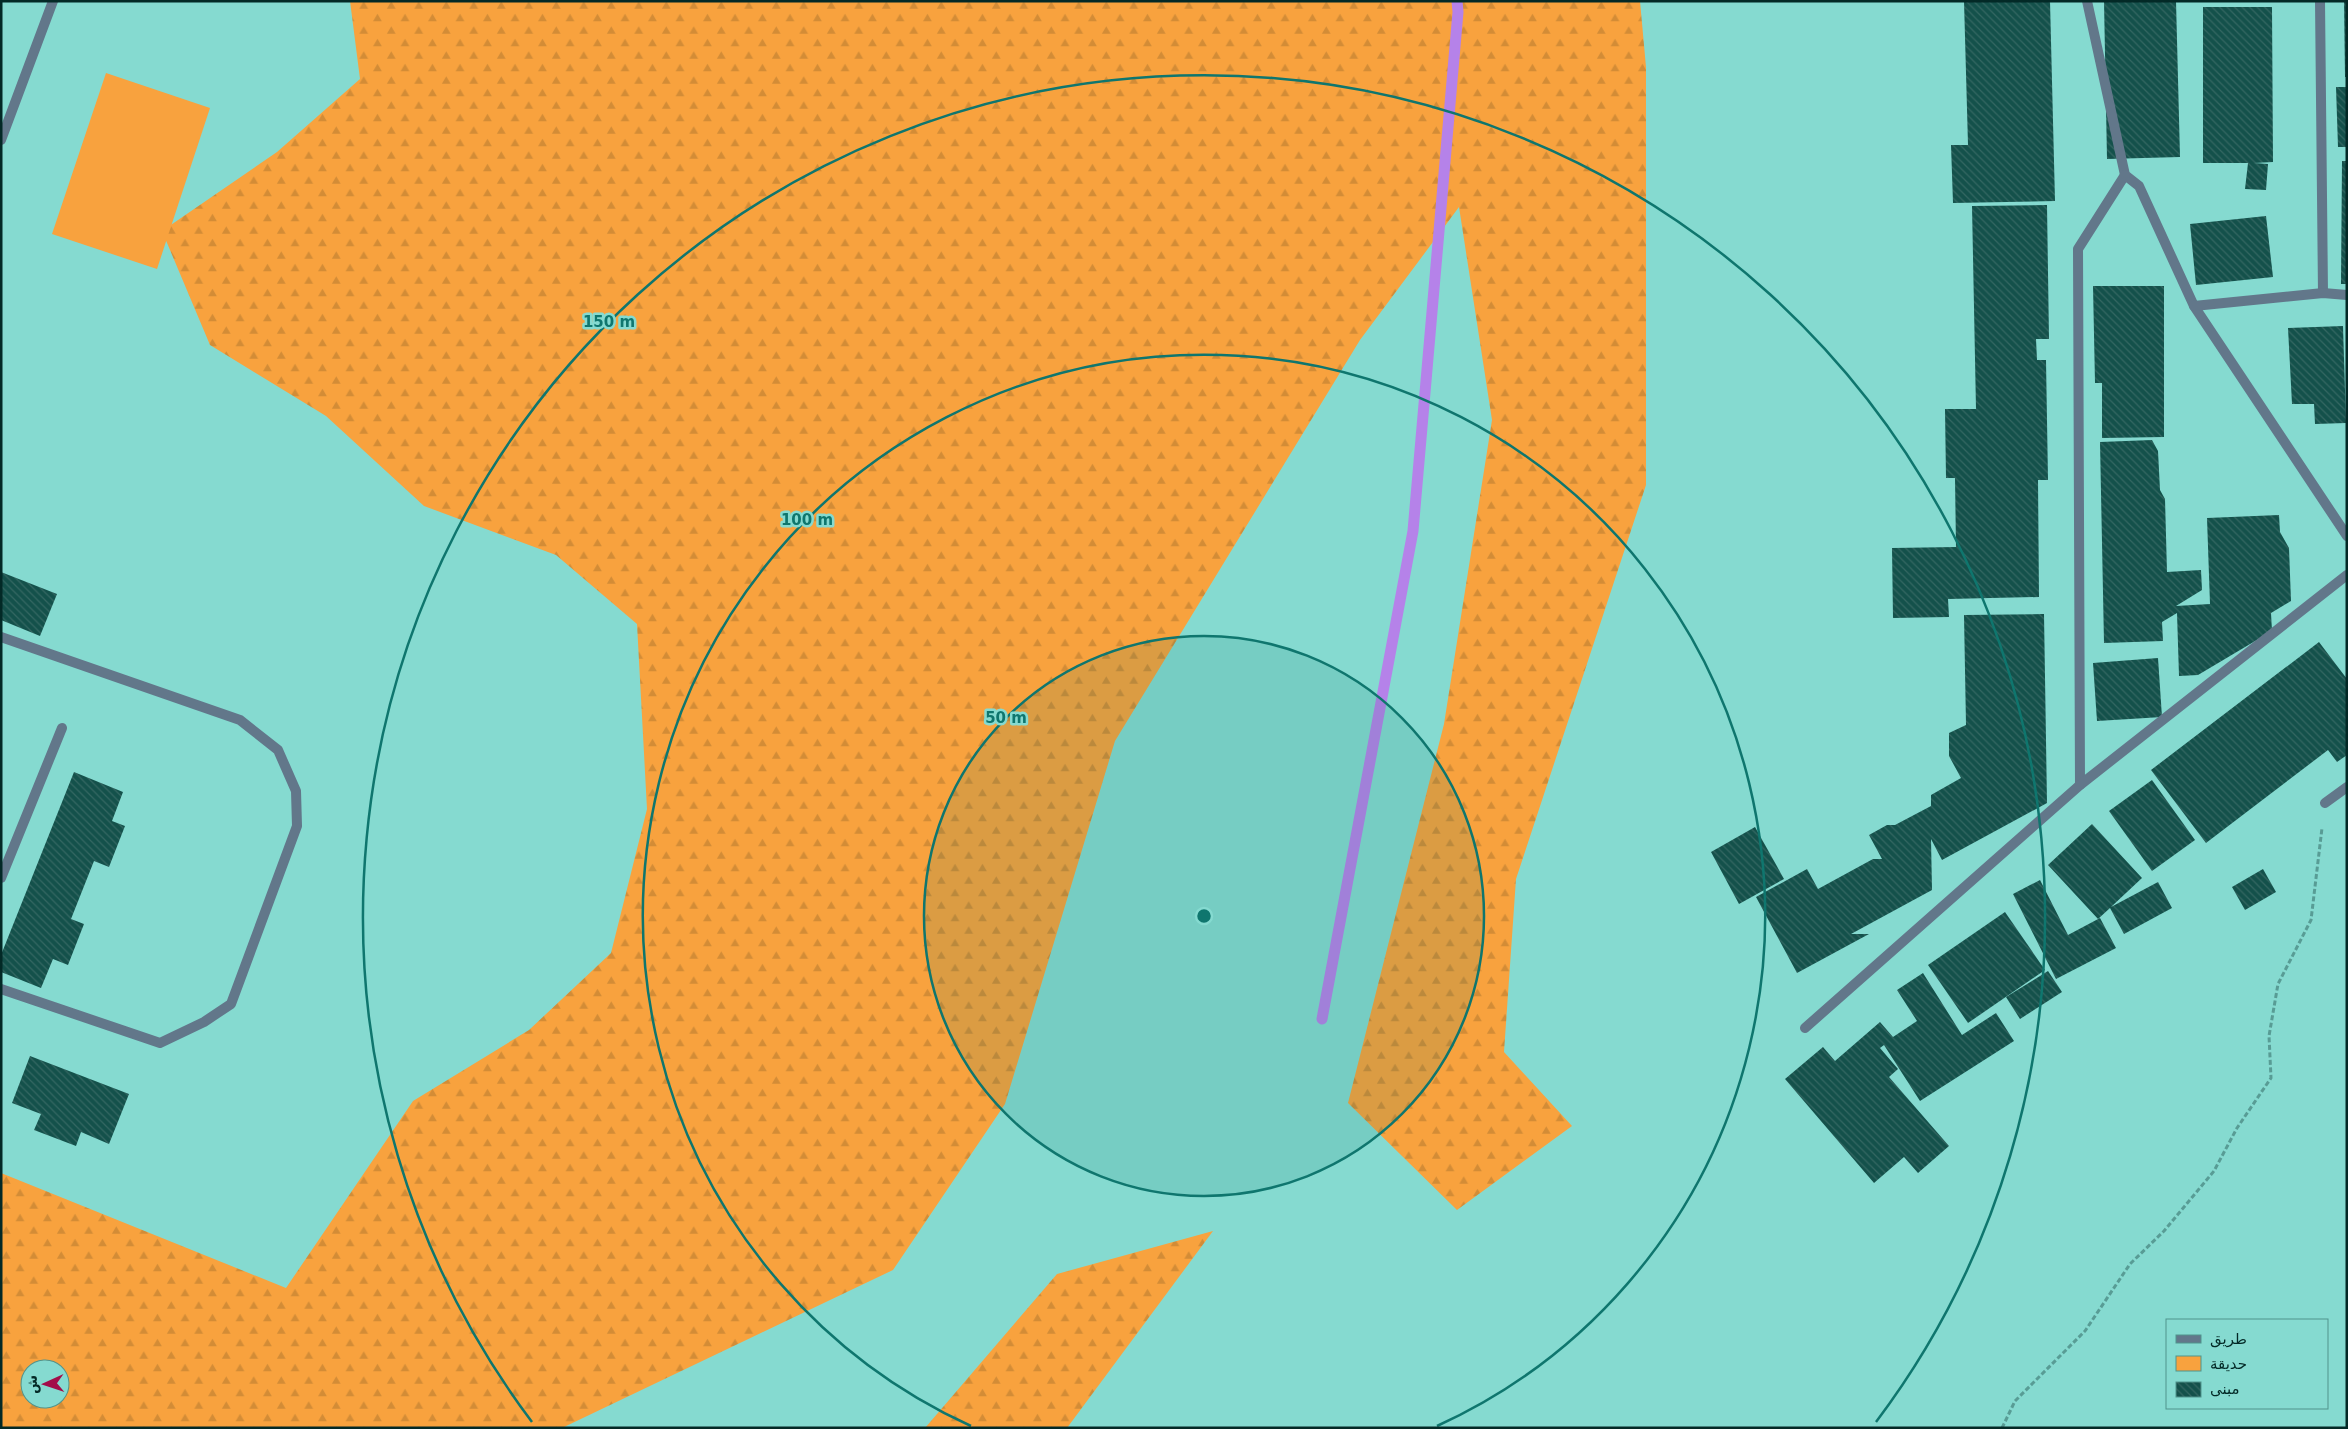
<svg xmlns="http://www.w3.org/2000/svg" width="2348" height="1429" viewBox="0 0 2348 1429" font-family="'DejaVu Sans',Cairo,sans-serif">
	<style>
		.forest { fill: url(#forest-firs); fill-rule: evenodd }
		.park { fill: #f8a23e }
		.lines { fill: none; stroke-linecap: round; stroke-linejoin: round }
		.stream { stroke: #b582e9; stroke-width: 11 }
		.building { fill: url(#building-back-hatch) }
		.path { stroke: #589c95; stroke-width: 3; stroke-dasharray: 5 2.5; stroke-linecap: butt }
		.service { stroke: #62778a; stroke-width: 10 }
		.minor { stroke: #62778a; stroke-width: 10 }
		.ring { fill: none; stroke: #0f766e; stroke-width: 2.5 }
		.centre { fill: #0f766e; stroke: #85dad0; stroke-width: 2.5 }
		.ring-label { font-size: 15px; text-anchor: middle; font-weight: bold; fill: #0f766e; stroke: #85dad0; stroke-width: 5; stroke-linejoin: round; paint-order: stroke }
	</style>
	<defs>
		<pattern id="forest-firs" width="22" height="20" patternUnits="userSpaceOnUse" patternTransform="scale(1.25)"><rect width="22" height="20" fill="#f8a23e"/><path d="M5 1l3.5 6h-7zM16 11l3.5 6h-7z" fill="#d38c36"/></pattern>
		<pattern id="building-back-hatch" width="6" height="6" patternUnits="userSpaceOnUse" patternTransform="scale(1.25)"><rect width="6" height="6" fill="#14514b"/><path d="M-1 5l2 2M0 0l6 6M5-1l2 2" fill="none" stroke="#346762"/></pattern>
	</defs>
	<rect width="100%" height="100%" fill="#85dad0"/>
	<g class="forest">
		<path d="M350,1H1640L1646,67V485L1516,879L1504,1052L1572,1126L1457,1210L1348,1103L1444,724L1492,420L1459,207L1360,340L1115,741L1005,1104L893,1270L562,1428H1V1173L286,1288L413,1101L529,1030L611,953L647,809L637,624L556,555L424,506L326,416L210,345L162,231L277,152L360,79ZM30,1369H60V1399H30Z"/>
		<path d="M1213,1231L1067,1428H925L1057,1274Z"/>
	</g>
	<path class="park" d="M106,73L210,108L157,269L52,234Z"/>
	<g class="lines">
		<path class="stream" d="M1322,1019L1413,531L1458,12L1457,1"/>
	</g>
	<g class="building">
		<path d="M1964,1H2050L2055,201L1953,203L1951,145H1968Z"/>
		<path d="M2104,1H2176L2180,157L2107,159Z"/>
		<path d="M2344,1H2347V77H2345Z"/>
		<path d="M2203,7H2272L2273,162L2254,163L2268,164L2266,190L2245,189L2248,163H2203Z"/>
		<path d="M2336,87H2347V147H2338Z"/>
		<path d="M2342,161H2347V284H2341Z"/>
		<path d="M2047,205L2049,339H2036L2037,360H2046L2048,480H2038L2039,597L1948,599L1949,617L1893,618L1892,548L1956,547L1955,478H1946L1945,409H1976L1972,206Z"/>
		<path d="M2266,216L2273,277L2196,285L2190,224Z"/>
		<path d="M2093,286H2164V437L2102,438V383H2095Z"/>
		<path d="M2343,326L2346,423L2315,424L2314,404H2292L2288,328Z"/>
		<path d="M2152,440L2158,451L2160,490L2165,499L2167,572L2201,570L2202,590L2176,606L2210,604L2207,518L2279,515L2280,532L2289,548L2291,601L2271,613L2272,631L2198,675L2179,676L2177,613L2162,622L2163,641L2104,643L2100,442Z"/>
		<path d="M1,572L57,594L40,636L1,620Z"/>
		<path d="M2044,614L2047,803L1942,860L1931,839L1932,890L1851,934H1869L1797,973L1756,897L1807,869L1818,889L1873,859H1882L1869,835L1887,825H1895L1931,806V795L1961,778L1949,756V733L1966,725L1964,615Z"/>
		<path d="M2319,642L2347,679V755L2337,762L2328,750L2206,843L2151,770Z"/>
		<path d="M2158,658L2162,717L2097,721L2093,663Z"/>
		<path d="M74,772L123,792L112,821L125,826L109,867L94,861L71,919L84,924L68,965L53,959L41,988L1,972V955Z"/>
		<path d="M2152,780L2195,840L2152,871L2109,811Z"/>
		<path d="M2092,824L2142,878L2111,907L2158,882L2172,908L2124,934L2110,908L2098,919L2048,865Z"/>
		<path d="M1755,827L1784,879L1739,904L1711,852Z"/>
		<path d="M2263,869L2276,892L2245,910L2232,887Z"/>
		<path d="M2040,880L2068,935L2100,918L2116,948L2056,979L2013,894Z"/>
		<path d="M2005,912L2045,970L1968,1023L1928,965Z"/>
		<path d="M2048,971L2062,992L2020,1019L2006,997Z"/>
		<path d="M1923,973L1962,1035L1996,1013L2014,1041L1920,1101L1884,1045L1880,1048L1898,1069L1889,1077L1949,1146L1918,1173L1904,1157L1874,1183L1785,1079L1823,1047L1835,1061L1880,1022L1893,1037L1917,1021L1897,990Z"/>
		<path d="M30,1056L129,1094L109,1144L81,1132L76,1146L34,1130L41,1114L12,1103Z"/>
	</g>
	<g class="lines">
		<path class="path" d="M2002,1428L2015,1401L2085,1331L2130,1264L2164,1231L2214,1171L2237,1128L2271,1078L2269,1036L2278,984L2311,920L2322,828"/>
		<path class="service" d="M1,878L62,728"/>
		<g class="minor">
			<path d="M2087,1L2125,175L2139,186L2194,306L2347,536"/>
			<path d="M2320,1L2323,293"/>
			<path d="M1,140L53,1"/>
			<path d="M2194,306L2323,293L2347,295"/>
			<path d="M1,637L240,720L278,750L296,791L297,826L231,1004L204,1022L160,1043L1,989"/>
			<path d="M2080,785L2078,249L2125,175"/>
			<path d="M2325,803L2347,787"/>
			<path d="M1805,1028L2080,785L2347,575"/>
		</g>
	</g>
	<circle cx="1204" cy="916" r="280" fill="#0f766e" fill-opacity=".12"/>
	<g class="ring">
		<circle cx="1204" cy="916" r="280"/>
		<path d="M971 1426A561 561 0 1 1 1437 1426"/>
		<path d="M532 1422A841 841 0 1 1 1876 1422"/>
	</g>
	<circle cx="1204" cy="916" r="8" class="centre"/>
	<g class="ring-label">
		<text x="609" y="327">150 m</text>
		<text x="807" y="525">100 m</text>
		<text x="1006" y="723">50 m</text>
	</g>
	<rect width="2348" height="1429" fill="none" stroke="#032926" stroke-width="5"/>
	<rect x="2166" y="1319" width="162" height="90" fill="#85dad0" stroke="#51938c"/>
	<rect x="2176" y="1335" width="25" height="8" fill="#62778a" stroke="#51938c"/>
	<text x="2210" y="1344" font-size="15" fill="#032926">طريق</text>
	<rect x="2176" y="1356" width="25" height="15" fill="#f8a23e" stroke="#51938c"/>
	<text x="2210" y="1369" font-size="15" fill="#032926">حديقة</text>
	<rect x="2176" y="1382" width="25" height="15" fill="url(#building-back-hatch)" stroke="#51938c"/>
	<text x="2210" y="1394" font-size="15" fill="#032926">مبنى</text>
	<g transform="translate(45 1384) rotate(267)"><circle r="24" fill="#85dad0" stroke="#51938c"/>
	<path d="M0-4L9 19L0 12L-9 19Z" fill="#a30d4a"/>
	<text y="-8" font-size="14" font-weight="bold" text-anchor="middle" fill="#032926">ش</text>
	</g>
</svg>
